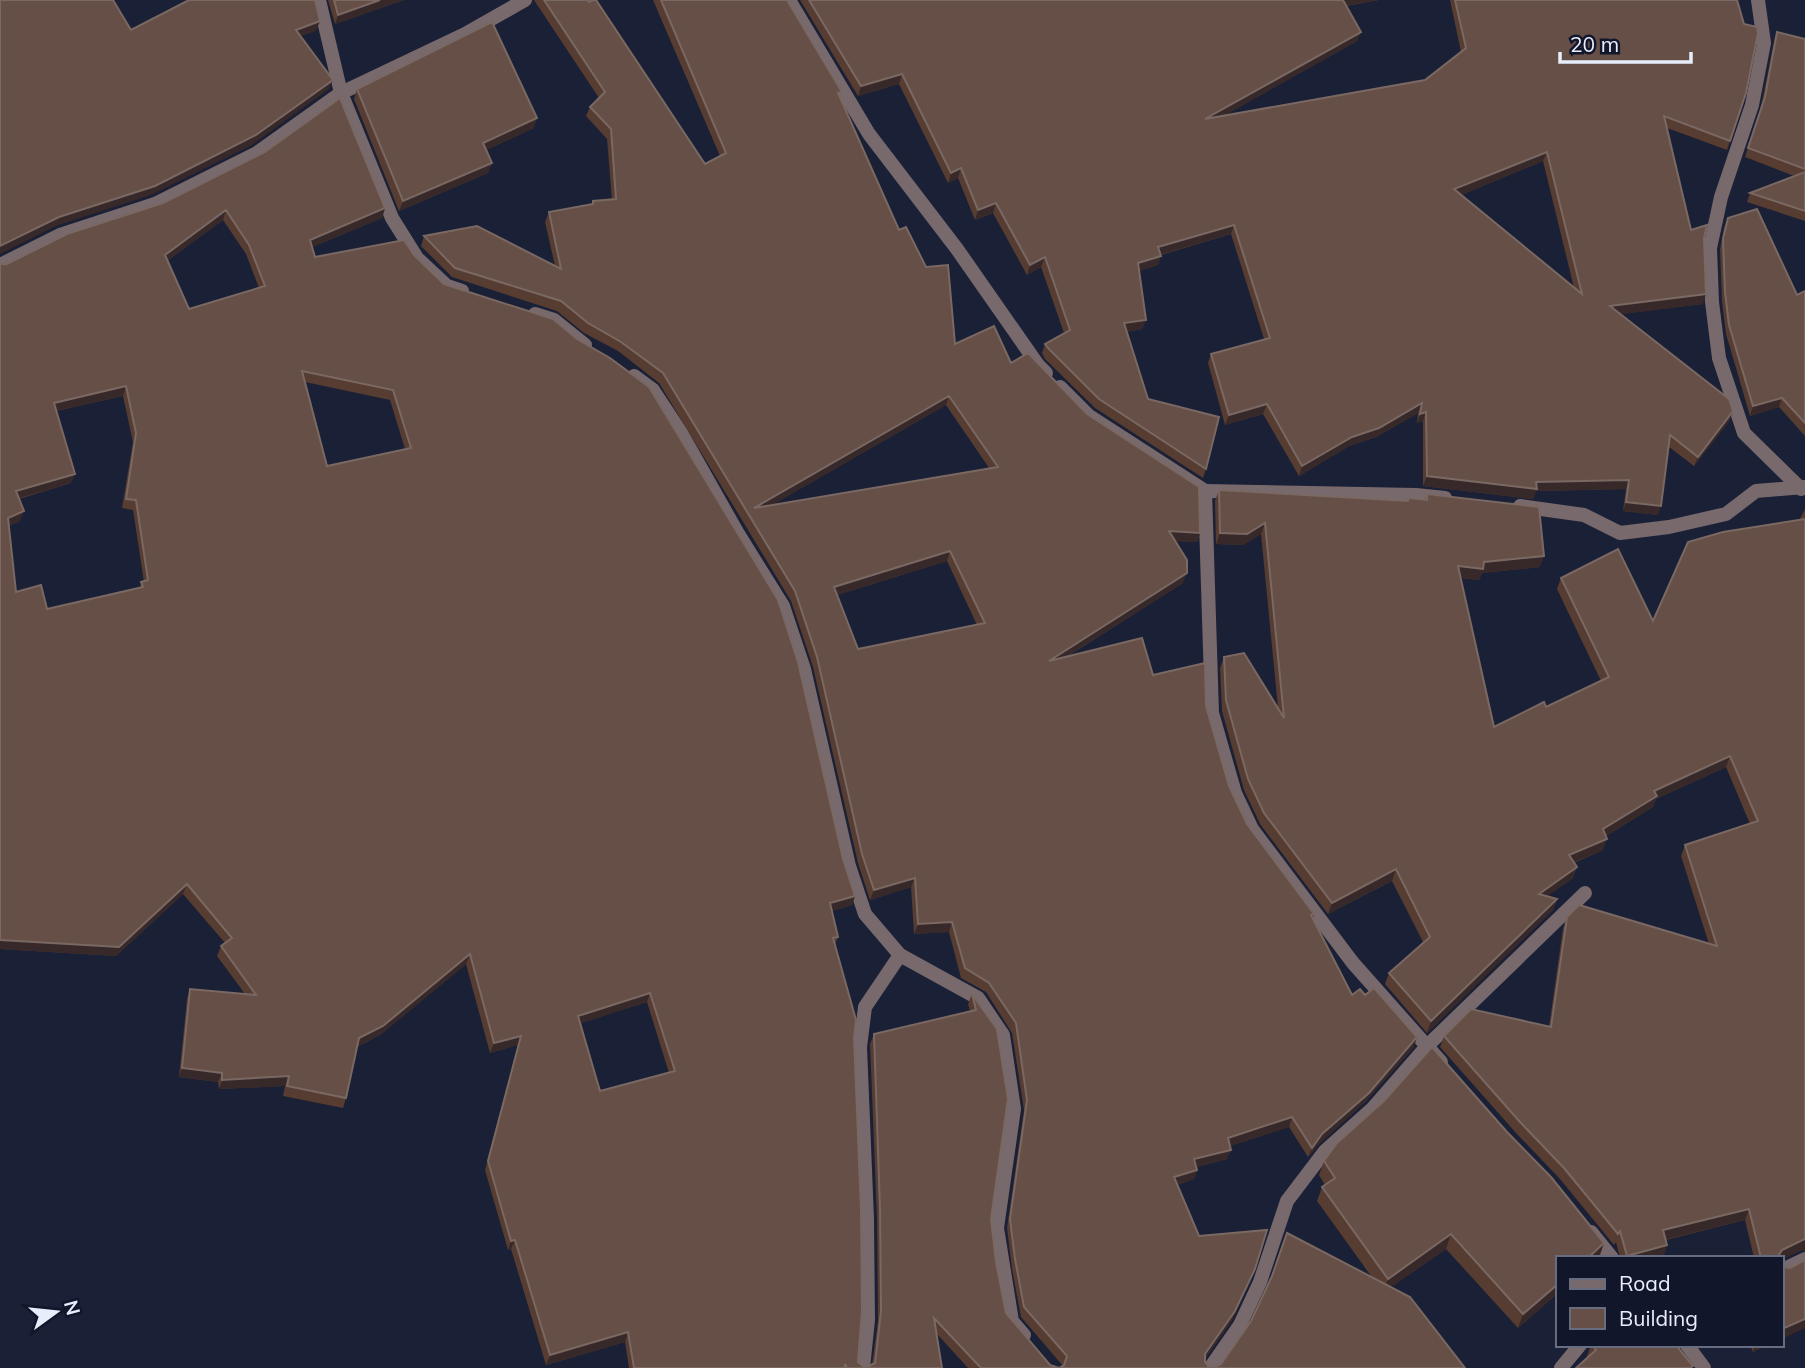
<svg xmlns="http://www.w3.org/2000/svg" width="1805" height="1368" viewBox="0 0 1805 1368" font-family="Mulish,sans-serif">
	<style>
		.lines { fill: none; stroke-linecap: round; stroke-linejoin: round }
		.minor { stroke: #78696d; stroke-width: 14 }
		.wall { fill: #563c31; fill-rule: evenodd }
		.shaded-wall { fill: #37292a }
		.building { fill: #664f47; stroke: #7a6863; stroke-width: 2; fill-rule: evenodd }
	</style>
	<rect width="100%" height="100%" fill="#1a2035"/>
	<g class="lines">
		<g class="minor">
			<path d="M319,0L341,93L392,218L417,258L447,286L462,291"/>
			<path d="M789,0L869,134L957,249L1038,365L1046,373"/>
			<path d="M1758,0L1764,43L1752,105L1721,197L1710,248L1712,302L1719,358L1744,433L1801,489"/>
			<path d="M0,265L60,235L155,204L257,153L341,93L465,34L525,0"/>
			<path d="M535,314L554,320L585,345"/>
			<path d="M634,376L653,390L680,431L737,532L783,606L804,669L849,866L865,914L900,955L978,998L1003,1035L1014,1109L997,1228L1012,1321L1024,1335"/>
			<path d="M1060,387L1089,416L1205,491L1212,713L1235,793L1252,829L1353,963L1441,1062"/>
			<path d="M1205,491L1416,495L1445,498"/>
			<path d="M1520,506L1584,515L1620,533L1669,527L1726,514L1756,491L1805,487"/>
			<path d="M1591,1232L1612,1258"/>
			<path d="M1782,1270L1805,1259"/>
			<path d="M1687,1345L1704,1368"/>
			<path d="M863,1368L868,1320L867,1219L860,1047L865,1007L900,955"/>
			<path d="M1210,1368L1240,1325L1260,1282L1287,1201L1325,1151L1372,1109L1427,1046L1585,893"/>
			<path d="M1561,1368L1580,1345"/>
		</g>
	</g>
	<g class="wall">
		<path d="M328,0H404L335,24Z"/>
		<path d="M534,0H588L705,164L720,156L653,0H787L840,98L899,230L955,344L1011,363L1200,533L1197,542L1175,541L1183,583L1068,656L1153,675L1206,706L1229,786L1247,824L1314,914L1313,918L1352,995H1365L1414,1047L1365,1102L1319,1144L1308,1157L1289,1127L1230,1146L1227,1159L1197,1167V1170L1194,1179L1177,1185L1199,1236L1251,1278L1232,1320L1205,1359V1362L1209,1367L1213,1368H968L937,1334L942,1368H629L625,1342L546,1365L511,1249L508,1250L485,1170L518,1045L490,1053L466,964L380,1035L357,1047L346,1098L343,1108L283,1096L285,1086L219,1089L218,1082L179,1077L187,999L190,989L245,994L217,956L221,946L225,943L183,894L116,956L0,949V264H7L163,203L385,208L382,218L312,247L315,257L414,255L843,859L855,896L852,905L832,911L838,937L835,945L854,1038L858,1362L865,1368L872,1365L878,1321L877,1219L870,1044L874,1034L970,1011L968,1004L972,994L997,1029L991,1219L996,1262L1006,1313L1050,1365L1059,1368L1063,1366L1021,1317L1012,1269L1007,1228L1024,1110L1012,1033L986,992L961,978L949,932L914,934L911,887L870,900L858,863L813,667L791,601L659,383L618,351L584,333L557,311L452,277L421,246L424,236L555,266L545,222L549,212L592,204L593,201L612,200L607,139L586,116L590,107L599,98ZM223,220L246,254L259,288L189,309L168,260ZM305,382L390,400L405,449L327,466ZM123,396L133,442L122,508L133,510L144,582H141L140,587L47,609L16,592L8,526L20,521L19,499L71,483L56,411ZM946,405L989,468L772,505ZM947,561L977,625L858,649L837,595ZM647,1002L669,1073L600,1091L581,1023Z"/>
		<path d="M800,0H1379L1346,6L1357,41L1225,115L1425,80L1461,52L1450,0H1737L1746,93L1727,150L1667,128L1691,230L1704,238L1703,304L1620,314L1730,420L1694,466L1669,447L1658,515L1623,511L1626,489L1536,491L1533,499L1423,486V421L1417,423L1418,413L1376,437L1349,446L1299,476L1263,414L1225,425L1208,363L1211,354L1264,339L1231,234L1161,255L1158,265L1139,271L1146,320L1142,329L1126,332L1148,399L1206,469L1203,478L1095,408L1045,359L1042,353L1045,344L1064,333L1041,267L1027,275L993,213L975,220L958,178L948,183L899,84L858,96ZM1543,161L1574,288L1461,195Z"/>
		<path d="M1777,32L1805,39V221L1747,202L1750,193L1794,176L1745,157L1761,107L1774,42Z"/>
		<path d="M357,89L534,128L486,150L488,173L399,211L354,99Z"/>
		<path d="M1728,218L1797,295L1805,291V436L1779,407L1750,416L1726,334L1722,301L1720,249L1724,228Z"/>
		<path d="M1219,490L1407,501L1409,498L1425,500L1427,494L1540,567L1482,573L1479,580L1460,578L1494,727L1546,707L1601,681L1557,589L1561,578L1653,621L1800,519L1805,509V1251L1802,1250L1782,1259V1258H1754L1745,1220L1666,1240L1667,1245L1663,1257L1658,1258H1620L1616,1242L1614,1245L1560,1179L1516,1133L1440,1047L1444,1036L1549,1027L1563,928L1567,917L1709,944L1681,856L1685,845L1750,824L1726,767L1656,799L1653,807L1606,836L1603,850L1574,863L1577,867L1573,878L1547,896L1557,899L1553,910L1427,1033L1385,984L1389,973L1423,942L1392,881L1328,914L1260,824L1244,790L1222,711L1220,668L1224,657L1278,708L1261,534L1243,545L1216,544L1215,501Z"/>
		<path d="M1324,1161L1558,1258V1293L1518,1328L1446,1249L1391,1287L1221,1364L1371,1276L1317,1201L1322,1187L1325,1185L1319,1175Z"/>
		<path d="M1591,1345H1676L1588,1357L1587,1356Z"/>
		<path d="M1750,1345H1768L1753,1352Z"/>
	</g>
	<g class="shaded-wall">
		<path d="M380,0H404L335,24L338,15Z"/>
		<path d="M1341,0H1379L1338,7Z"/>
		<path d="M320,21L316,31L292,39L296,30Z"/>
		<path d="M1361,32L1357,41L1202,128L1205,119Z"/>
		<path d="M902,74L899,84L858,96L861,86Z"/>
		<path d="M333,80L329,89L252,145L151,195L56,226L0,254V246Z"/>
		<path d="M537,118L534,128L480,153L483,143Z"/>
		<path d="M1547,152L1543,161L1451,199L1454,189Z"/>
		<path d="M492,163L488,173L399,211L403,201Z"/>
		<path d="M961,168L958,178L948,183L951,173Z"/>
		<path d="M996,203L993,213L975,220L978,210Z"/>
		<path d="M385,208L382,218L307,249L310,240Z"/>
		<path d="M226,210L223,220L162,264L165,255Z"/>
		<path d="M1234,225L1231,234L1155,256L1158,247Z"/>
		<path d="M1161,256L1158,265L1134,273L1138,263Z"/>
		<path d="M1045,257L1041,267L1027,275L1030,265Z"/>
		<path d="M1706,294L1703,304L1607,316L1610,306Z"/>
		<path d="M1146,320L1142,329L1120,333L1124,323Z"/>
		<path d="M126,386L123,396L50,412L54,403Z"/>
		<path d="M949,396L946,405L750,518L754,508Z"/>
		<path d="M1782,398L1779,407L1750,416L1753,406Z"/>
		<path d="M1422,403L1418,413L1376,437L1349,446L1299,476L1302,466L1352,437Z"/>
		<path d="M1267,404L1263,414L1225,425L1229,415Z"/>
		<path d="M1733,411L1730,420L1694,466L1698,457Z"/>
		<path d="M1426,412L1423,421L1417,423L1420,414Z"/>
		<path d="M75,474L71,483L12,500L16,491Z"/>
		<path d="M1427,476L1536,482L1629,480L1626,489L1536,491L1533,499L1423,486Z"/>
		<path d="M1626,502L1661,506L1658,515L1623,511Z"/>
		<path d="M24,511L20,521L4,527L8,518Z"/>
		<path d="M1265,523L1261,534L1243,545L1216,544L1220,533Z"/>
		<path d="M1169,531L1200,533L1197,542L1166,541Z"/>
		<path d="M950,551L947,561L830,597L834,587Z"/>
		<path d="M1544,556L1540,567L1482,573L1479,580L1454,577L1458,566Z"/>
		<path d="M1187,573L1183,583L1045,670L1049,661Z"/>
		<path d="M1730,756L1726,767L1656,799L1653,807L1599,840L1603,829L1654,791Z"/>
		<path d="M1607,839L1603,850L1565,866L1569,855Z"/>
		<path d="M1577,867L1573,878L1535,905L1539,894Z"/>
		<path d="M1396,869L1392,881L1328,914L1332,903Z"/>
		<path d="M915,878L911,887L870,900L874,890Z"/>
		<path d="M187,884L183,894L116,956L0,949V940Z"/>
		<path d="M855,896L852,905L827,913L830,903Z"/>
		<path d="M1557,899L1553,910L1427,1033L1431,1021Z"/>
		<path d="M952,922L949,932L914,934L918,924Z"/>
		<path d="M470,954L466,964L380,1035L355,1048L359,1038Z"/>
		<path d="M650,993L647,1002L575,1025L578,1016Z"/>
		<path d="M521,1036L518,1045L490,1053L494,1043Z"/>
		<path d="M1417,1037L1414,1047L1365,1102L1319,1144L1308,1157L1312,1148L1322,1134Z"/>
		<path d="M182,1068L222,1073L218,1082L179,1077Z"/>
		<path d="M289,1076L285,1086L219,1089L222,1080Z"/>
		<path d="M1292,1117L1289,1127L1224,1148L1228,1138Z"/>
		<path d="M1231,1150L1227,1159L1191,1169L1194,1159Z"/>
		<path d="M1197,1170L1194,1179L1170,1187L1174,1177Z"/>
		<path d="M1749,1209L1745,1220L1659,1241L1663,1230Z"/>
		<path d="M1451,1234L1446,1249L1383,1293L1388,1279Z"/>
		<path d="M1805,1239V1251L1802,1250L1782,1259V1258H1776L1782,1250Z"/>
		<path d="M515,1240L511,1249L508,1250L511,1241Z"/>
		<path d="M1604,1243L1599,1258H1588Z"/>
		<path d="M1667,1245L1663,1257L1658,1258H1626L1627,1256Z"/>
		<path d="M1255,1269L1232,1320L1202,1363L1205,1354Z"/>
		<path d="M1558,1284V1293L1518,1328L1523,1314Z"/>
		<path d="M1805,1319V1328L1782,1339V1329Z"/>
		<path d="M628,1332L625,1342L546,1365L550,1355Z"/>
		<path d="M1755,1345H1768L1753,1352Z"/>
	</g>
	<g class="building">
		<path d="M0,0H113L131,30L189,0H315L320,21L296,30L333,80L256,135L155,186L59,217L0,246Z"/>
		<path d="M334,0H380L338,15Z"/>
		<path d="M544,0H588L589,2L593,0H596L705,164L726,153L661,0H787L842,92L838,93L899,230L906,227L926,267L948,265L955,344L994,326L1011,363L1028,353L1087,414L1199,487L1200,533L1169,531L1187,560V573L1049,661L1142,638L1153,675L1205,663L1206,706L1229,786L1247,824L1314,914L1311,915L1352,995L1360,989L1365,995L1374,988L1417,1037L1369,1093L1322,1134L1312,1148L1292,1117L1228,1138L1231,1150L1194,1159L1197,1170L1174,1177L1199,1236L1267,1230L1255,1269L1235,1311L1205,1354V1362L1209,1367L1213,1368H981L934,1318L942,1368H847L845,1364V1368H634L628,1332L550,1355L515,1240L511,1241L488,1161L521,1036L494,1043L470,954L383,1026L359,1038L346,1098L287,1086L289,1076L222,1080V1073L182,1068L190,989L256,995L221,946L232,938L187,884L119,947L0,940V264H7L67,234L163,203L265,152L340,98L385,208L310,240L315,257L404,240L414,255L444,284L553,319L577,339L610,358L649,387L778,600L798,662L843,859L855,896L830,903L838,937L833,938L856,1020L854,1038L861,1210L862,1310L858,1362L865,1368L875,1363L881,1311L880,1209L874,1034L976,1010L972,994L997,1029L1008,1099L991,1219L996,1262L1006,1313L1050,1365L1059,1368L1064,1365L1067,1356L1024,1307L1015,1259L1010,1219L1027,1100L1016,1023L989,983L965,968L952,922L918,924L915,878L874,890L862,854L817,657L795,591L663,373L621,342L588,323L561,301L455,268L424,236L477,226L561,269L549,212L593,204V201L616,199L611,129L590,107L605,92ZM226,210L249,245L265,286L189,309L165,255ZM302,371L393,390L411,448L327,466ZM126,386L136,433L126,499L136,500L148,580L141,582L143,587L47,609L41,585L16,592L8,518L24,511L16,491L75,474L54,403ZM949,396L998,467L754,508ZM950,551L985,623L858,649L834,587ZM650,993L675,1071L600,1091L578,1016Z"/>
		<path d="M809,0H1343L1361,32L1205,119L1425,80L1466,48L1455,0H1737L1744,24L1757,27L1758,33L1746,93L1730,141L1664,116L1691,230L1707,225L1704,238L1706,294L1610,306L1729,399L1733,411L1698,457L1670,435L1661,506L1626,502L1629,480L1536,482L1537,489L1427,476L1426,412L1420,414L1422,403L1379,428L1352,437L1302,466L1267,404L1229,415L1211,354L1270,338L1234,225L1158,247L1161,256L1138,263L1146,320L1124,323L1148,399L1219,417L1206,469L1099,399L1049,349L1045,344L1070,330L1045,257L1030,265L996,203L978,210L961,168L951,173L902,74L861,86ZM1547,152L1582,294L1454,189Z"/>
		<path d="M492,22L537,118L483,143L492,163L403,201L357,89Z"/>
		<path d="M1777,32L1805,39V169L1748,148L1765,97Z"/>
		<path d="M1805,172V211L1750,193Z"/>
		<path d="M1757,209L1797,295L1805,291V423L1782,398L1753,406L1729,325L1725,292L1723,239L1728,218Z"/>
		<path d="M1219,490L1408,501L1409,498L1427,500V494L1539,507L1544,556L1484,562L1483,569L1458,566L1494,727L1544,702L1546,707L1609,677L1561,578L1618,549L1653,621L1688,542L1723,532L1805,519V1239L1782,1250L1777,1258H1761L1749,1209L1663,1230L1667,1245L1627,1256L1620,1231L1618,1234L1564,1168L1520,1122L1444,1036L1471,1009L1551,1027L1567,917L1579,905L1717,946L1685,845L1758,821L1730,756L1654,791L1657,796L1603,829L1607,839L1569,855L1577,867L1539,894L1557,899L1431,1021L1389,973L1430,937L1396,869L1332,903L1264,813L1248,779L1226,700L1224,657L1244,653L1284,718L1265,523L1247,534L1220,533Z"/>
		<path d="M1432,1047L1507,1132L1551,1177L1604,1243L1588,1258H1558V1284L1523,1314L1451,1234L1388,1279L1322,1187L1335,1178L1324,1161L1337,1143L1384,1101Z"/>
		<path d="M1287,1233L1410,1297L1465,1368H1213L1221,1364L1251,1321L1272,1276Z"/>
		<path d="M1805,1260V1319L1782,1329V1267L1790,1268Z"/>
		<path d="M1592,1345H1676L1693,1366L1690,1368H1576L1596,1350Z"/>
	</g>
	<rect x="1556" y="1256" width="228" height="91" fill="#11162b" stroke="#676c7f" stroke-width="2"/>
	<rect x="1570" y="1279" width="35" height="10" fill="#78696d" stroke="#676c7f" stroke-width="2"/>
	<text x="1619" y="1291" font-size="21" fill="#e8edfc">Road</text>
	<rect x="1570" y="1308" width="35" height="21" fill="#664f47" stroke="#676c7f" stroke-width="2"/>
	<text x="1619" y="1326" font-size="21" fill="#e8edfc">Building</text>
	<g transform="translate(56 1312) rotate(75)" stroke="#11162b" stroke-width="5" paint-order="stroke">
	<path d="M0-5L12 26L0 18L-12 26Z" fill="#e8edfc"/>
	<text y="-10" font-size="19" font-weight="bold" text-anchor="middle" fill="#e8edfc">N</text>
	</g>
	<path d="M1560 52v10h131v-10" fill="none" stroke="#e8edfc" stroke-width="3.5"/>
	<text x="1570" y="52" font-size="21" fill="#e8edfc" stroke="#11162b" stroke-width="5" paint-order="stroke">20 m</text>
</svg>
